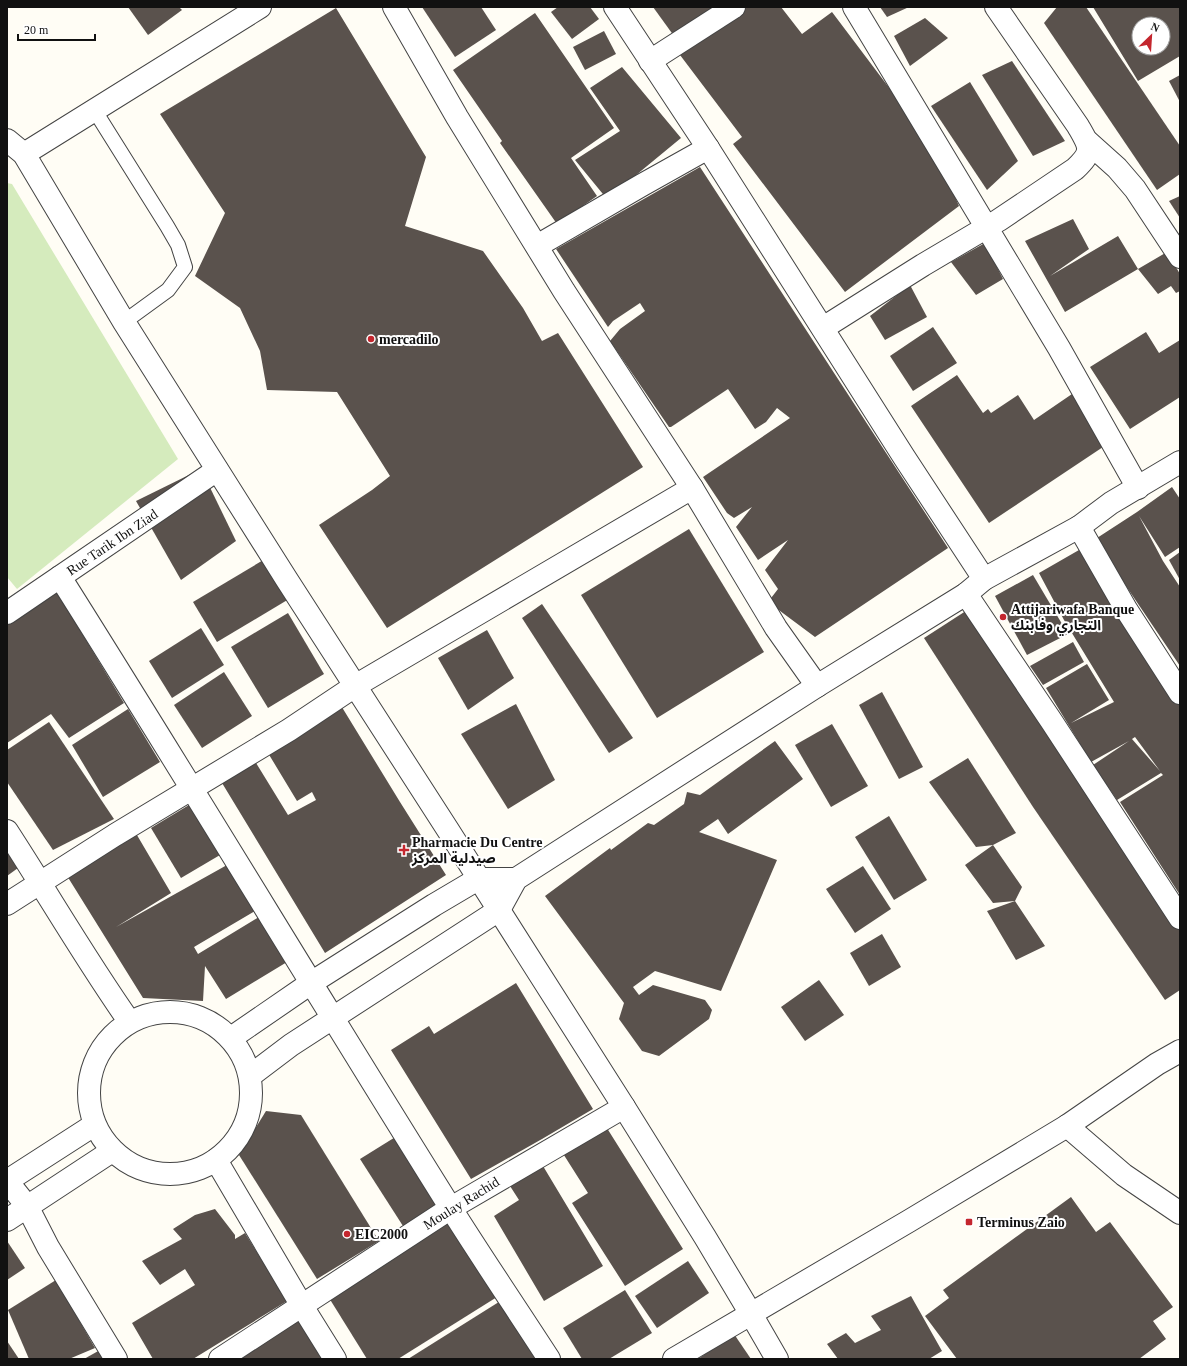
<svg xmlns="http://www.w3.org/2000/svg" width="1187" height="1366" viewBox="0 0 1187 1366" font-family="'Times New Roman','Noto Sans Arabic',serif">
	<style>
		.green { fill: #d5ebbd }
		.building { fill: #5a524d; fill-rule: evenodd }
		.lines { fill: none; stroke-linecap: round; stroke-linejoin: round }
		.lane-casing { stroke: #444; stroke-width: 16 }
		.street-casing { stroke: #444; stroke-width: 24 }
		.lane { stroke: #fff; stroke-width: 14 }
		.street { stroke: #fff; stroke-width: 22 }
		.poi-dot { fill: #c4262e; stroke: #fff; stroke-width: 1.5 }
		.labels { text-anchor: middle; stroke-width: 4; stroke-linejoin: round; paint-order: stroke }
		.poi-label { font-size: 14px; font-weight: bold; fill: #111; stroke: #fff; text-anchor: start }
		.street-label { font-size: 14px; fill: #111; stroke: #fff }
	</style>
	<rect width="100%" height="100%" fill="#fffdf5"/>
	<path class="green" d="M7,183L12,184L178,459L17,589L7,577Z"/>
	<g class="building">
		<path d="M128,7H179L182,10L148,35Z"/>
		<path d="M422,7H481L496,30L455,57Z"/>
		<path d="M558,7H590L599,19L572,39L551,12Z"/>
		<path d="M653,7H715L674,36Z"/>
		<path d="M744,7H781L802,34L832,12L942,158L939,160L959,206L845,292L733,144L742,137L680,55Z"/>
		<path d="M880,7H909L887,17Z"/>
		<path d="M1057,7H1086L1180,146V174L1157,190L1044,23Z"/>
		<path d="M1093,7H1180V56L1138,81ZM1139,24H1163V48H1139Z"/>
		<path d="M336,8L426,157L405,226L483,251L523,308L542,341L558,333L643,467L387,628L319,525L372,490L390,476L337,392L267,390L260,351L240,308L195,276L225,213L160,114Z"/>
		<path d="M535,13L614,128L571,158L597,196L557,224L500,143L502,141L453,70Z"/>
		<path d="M925,18L948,38L910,66L894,36Z"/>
		<path d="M604,31L616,54L585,70L573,47Z"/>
		<path d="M1012,61L1065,141L1033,156L982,75Z"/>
		<path d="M622,67L681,138L607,199L575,160L620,131L590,88Z"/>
		<path d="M1180,75V102L1169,81Z"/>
		<path d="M970,82L1018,161L987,190L931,106Z"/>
		<path d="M700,167L948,548L815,637L768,602L778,589L765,570L788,540L758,560L736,527L752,507L734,518L727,513L703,477L790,418L777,408L766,422L755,429L728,389L671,427H669L610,341L620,329L645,311L640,303L613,321L608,327L556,249Z"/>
		<path d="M1180,196V218L1169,201Z"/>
		<path d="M1073,219L1089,249L1050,276L1118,236L1138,269L1065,312L1025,241Z"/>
		<path d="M985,243L1003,279L976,295L951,262Z"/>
		<path d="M1167,252L1180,274V291L1176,293L1171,286L1158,294L1138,269Z"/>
		<path d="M910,285L927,317L885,340L870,316Z"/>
		<path d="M933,327L957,363L913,391L890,356Z"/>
		<path d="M1146,332L1159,353L1180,340V397L1130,429L1090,367Z"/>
		<path d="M957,375L983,413L988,409L991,413L1018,395L1034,420L1072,394L1106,445L989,523L911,406Z"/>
		<path d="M201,469L236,541L181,580L136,501Z"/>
		<path d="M1172,487L1180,499V547L1165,557L1139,516L1163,561L1180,587V666L1124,583L1097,538L1137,512Z"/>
		<path d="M689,529L764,652L657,718L581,595Z"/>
		<path d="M1079,550L1180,705V895L1120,802L1163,775L1161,773L1117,800L1093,765L1129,741L1091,762L1046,688L1087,664L1109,700L1071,723L1114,702L1064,620L1039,573ZM1135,737L1160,771L1132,739Z"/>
		<path d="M1180,552V580L1169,560Z"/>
		<path d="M265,559L289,599L217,642L193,602Z"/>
		<path d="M1033,575L1068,634L1027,655L995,596Z"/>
		<path d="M54,587L124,703L69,738L51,714L7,743V618Z"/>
		<path d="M542,604L633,738L609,753L522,618Z"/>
		<path d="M972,607L1180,925V990L1165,1000L1033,807L924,638Z"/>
		<path d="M288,613L324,674L268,708L231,647Z"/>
		<path d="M201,628L224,665L172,698L149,661Z"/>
		<path d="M487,630L514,678L468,710L438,658Z"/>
		<path d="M1073,642L1084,662L1043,685L1030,666Z"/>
		<path d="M224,672L252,716L202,748L174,705Z"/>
		<path d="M882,692L923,767L899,779L859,705Z"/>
		<path d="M340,704L400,802L446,875L325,953L219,778L253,758L288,815L316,800L312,792L297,801L265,748Z"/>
		<path d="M516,704L555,780L508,809L461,734Z"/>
		<path d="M128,709L160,762L103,797L72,745Z"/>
		<path d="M49,722L114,819L53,850L7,782V750Z"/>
		<path d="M832,724L868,786L831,807L795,745Z"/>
		<path d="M775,741L803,779L728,834L718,819L699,832L777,860L721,991L655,971L633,987L639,995L653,985L705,1000L712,1010L709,1019L659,1056L642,1051L619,1019L624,1003L545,896L610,848L611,850L648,823L654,825L684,804L687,792L700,795Z"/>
		<path d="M968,758L1016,833L993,845L976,847L929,782Z"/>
		<path d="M189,805L220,855L181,878L151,828Z"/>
		<path d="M889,816L927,880L894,900L855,837Z"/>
		<path d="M134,830L171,893L116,927L227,865L255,911L194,947L198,954L259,917L287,962L226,999L205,966L203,1001L143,998L64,871Z"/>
		<path d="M993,845L1022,887L1015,901L1045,946L1016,960L987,911L1015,901L993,903L965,865Z"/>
		<path d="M7,852L18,868L7,876Z"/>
		<path d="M863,866L891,909L855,933L826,889Z"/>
		<path d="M882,934L901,967L869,986L850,953Z"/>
		<path d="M819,980L844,1015L805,1041L781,1007Z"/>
		<path d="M516,983L593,1109L542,1139L471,1179L391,1050L429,1026L434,1034Z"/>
		<path d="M266,1111L301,1115L379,1241L317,1279L239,1155Z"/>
		<path d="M605,1125L683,1249L625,1286L572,1203L588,1193L562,1152Z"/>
		<path d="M397,1136L440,1203L403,1226L360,1159Z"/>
		<path d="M543,1166L603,1266L544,1301L494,1216L519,1200L510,1186Z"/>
		<path d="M1071,1197L1096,1232L1110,1222L1173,1307L1153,1321L1166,1339L1139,1359H957L925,1316L949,1298L943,1290Z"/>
		<path d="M215,1209L235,1235V1239L245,1233L287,1301L193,1359H153L132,1323L195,1285L185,1269L160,1285L142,1261L182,1239L173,1229L195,1215Z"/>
		<path d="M448,1218L497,1297L398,1359H367L326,1293Z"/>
		<path d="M7,1241L25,1268L7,1280Z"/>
		<path d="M688,1261L709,1293L657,1328L635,1296Z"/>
		<path d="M56,1280L95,1348L69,1359H29L8,1310Z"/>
		<path d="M625,1290L652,1333L609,1359H582L563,1328Z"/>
		<path d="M911,1296L942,1351L929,1359H838L827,1344L846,1333L855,1343L881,1330L871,1316Z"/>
		<path d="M502,1300L540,1359H408Z"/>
		<path d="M297,1318L322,1359H243L239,1352Z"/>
		<path d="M734,1334L751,1359H698Z"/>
		<path d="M7,1341L19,1359H7Z"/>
		<path d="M100,1350L105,1359H84Z"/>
	</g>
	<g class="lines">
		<defs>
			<path id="lane" d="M95,111L167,226L178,245L185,267L168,290L124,322"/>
			<g id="street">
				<path d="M394,7L457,117L564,291L692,488L776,628L817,686"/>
				<path d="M615,7L708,148L904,457L984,579"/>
				<path d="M854,7L1059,348L1138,488"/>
				<path d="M650,61L734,7"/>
				<path d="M7,140L24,154L124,322L287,580L448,830L624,1107L705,1237L751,1314L777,1359"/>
				<path d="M1088,142L1117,168L1135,189L1180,257"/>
				<path d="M24,154L260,7"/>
				<path d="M537,246L642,185L708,148"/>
				<path d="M823,328L923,265L999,220L1075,169C1094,151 1090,147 1078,126L996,7"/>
				<path d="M1079,527L1126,609L1180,693"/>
				<path d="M60,577C192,786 319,998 450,1207C482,1258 516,1308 549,1359"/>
				<path d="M966,594L1052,722L1180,918"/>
				<path d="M7,613L217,470"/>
				<path d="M7,831C48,894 86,960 129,1021"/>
				<path d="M7,904L115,835L289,730L355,686L692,488"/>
				<circle cx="170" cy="1093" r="81"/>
				<path d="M231,1038L311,983L434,905L478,879H516"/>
				<path d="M250,1076L291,1045L499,910L516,879L817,686L966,594L984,579L1079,527L1111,503L1180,462"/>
				<path d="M1067,1126L1124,1175L1180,1213"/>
				<path d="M216,1160L302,1306L335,1359"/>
				<path d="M7,1181L27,1206L48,1247L116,1359"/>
				<path d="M7,1181L94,1125"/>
				<path d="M7,1220L112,1151"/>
				<path d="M220,1359L451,1208L624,1107"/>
				<path d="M674,1359L909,1221L1067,1126L1157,1064L1180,1051"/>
			</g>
		</defs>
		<use href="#lane" class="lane-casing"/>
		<use href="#street" class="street-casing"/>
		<use href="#lane" class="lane"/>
		<use href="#street" class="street"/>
	</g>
	<g class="poi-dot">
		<circle cx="371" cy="339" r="4"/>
		<circle cx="1003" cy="617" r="4"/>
		<path d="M402 844h4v4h4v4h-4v4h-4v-4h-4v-4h4z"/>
		<rect x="965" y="1218" width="8" height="8" rx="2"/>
		<circle cx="347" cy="1234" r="4"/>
	</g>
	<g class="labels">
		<g class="poi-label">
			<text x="379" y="344">mercadilo</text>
			<text x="1011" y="614">Attijariwafa Banque<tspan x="1011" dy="16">التجاري وفابنك</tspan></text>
			<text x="412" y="847">Pharmacie Du Centre<tspan x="412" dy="16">صيدلية المركز</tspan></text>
			<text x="977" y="1227">Terminus Zaio</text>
			<text x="355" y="1239">EIC2000</text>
		</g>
		<g class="street-label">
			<text transform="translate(112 542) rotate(-34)" y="5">Rue Tarik Ibn Ziad</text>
			<text transform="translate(461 1203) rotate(-32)" y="5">Moulay Rachid</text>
		</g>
	</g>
	<rect width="1187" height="1366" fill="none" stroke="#111111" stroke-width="16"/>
	<g transform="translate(1151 36) rotate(25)"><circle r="19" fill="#ffffff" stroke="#a0a0a0"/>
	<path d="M0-3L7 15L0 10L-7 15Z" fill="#c4262e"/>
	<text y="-6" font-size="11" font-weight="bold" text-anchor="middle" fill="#111111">N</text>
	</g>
	<path d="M18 34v6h77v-6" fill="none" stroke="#111111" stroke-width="2"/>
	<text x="24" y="34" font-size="12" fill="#111111" stroke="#ffffff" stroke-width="3" paint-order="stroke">20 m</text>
</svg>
